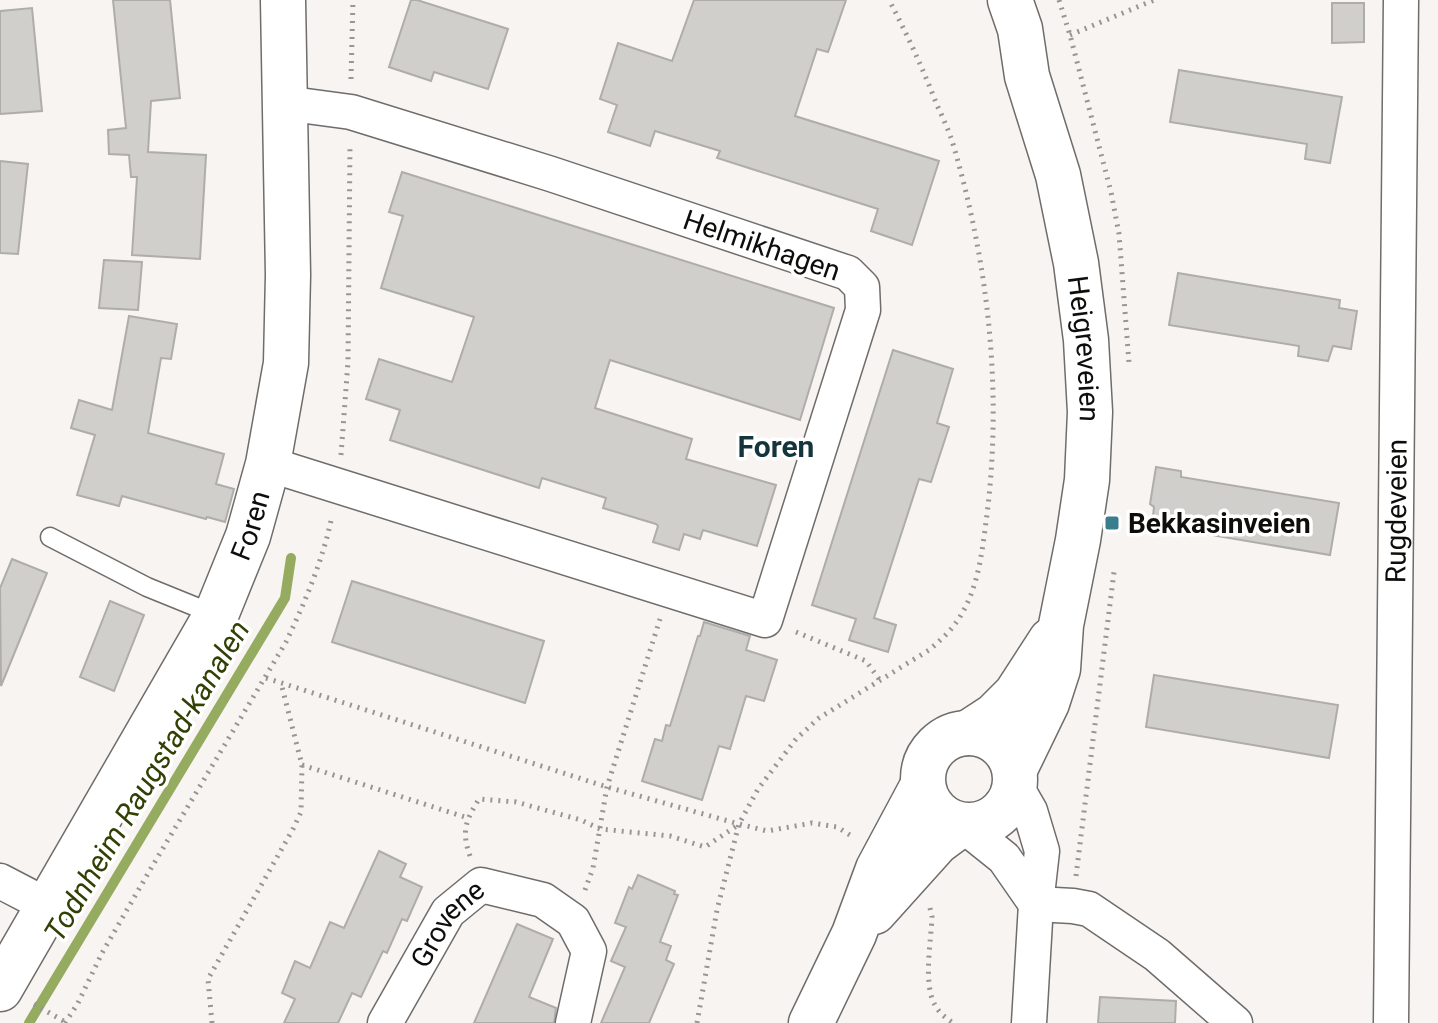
<svg xmlns="http://www.w3.org/2000/svg" width="1438" height="1023" viewBox="0 0 1438 1023" font-family="Roboto,sans-serif">
	<style>
		.lines { fill: none; stroke-linecap: round; stroke-linejoin: round }
		.stream { stroke: #95ab5f; stroke-width: 10 }
		.building { fill: #d0cfcb; stroke: #afadaa; stroke-width: 2 }
		.service-casing { stroke: #6f6c6a; stroke-width: 21 }
		.minor-casing { stroke: #6f6c6a; stroke-width: 37 }
		.tertiary-casing { stroke: #6f6c6a; stroke-width: 47 }
		.secondary-casing { stroke: #6f6c6a; stroke-width: 47 }
		.path { stroke: #989694; stroke-width: 5; stroke-dasharray: 2 6; stroke-linecap: butt }
		.service { stroke: #fff; stroke-width: 18 }
		.minor { stroke: #fff; stroke-width: 34 }
		.tertiary { stroke: #fff; stroke-width: 44 }
		.secondary { stroke: #fff; stroke-width: 44 }
		.poi-dot { fill: #3a7d8d; stroke: #fff; stroke-width: 3 }
		.labels { text-anchor: middle; stroke-width: 7; stroke-linejoin: round; paint-order: stroke }
		.street-label { font-size: 28px; fill: #0e0d0c; stroke: #fff }
		.poi-label { font-size: 28px; font-weight: bold; fill: #0e0d0c; stroke: #fff; text-anchor: start }
		.neighbourhood-label { font-size: 30px; font-weight: bold; fill: #14353c; stroke: #fff }
		.water-label { font-size: 30px; font-style: italic; fill: #324005; stroke: #fff }
	</style>
	<rect width="100%" height="100%" fill="#f7f4f1"/>
	<g class="lines">
		<path class="stream" d="M29,1023L285,598L291,558"/>
	</g>
	<g class="building">
		<path d="M113,0H170L180,98L151,101L148,152L206,155L200,259L132,255L137,177H131L129,155L109,154L108,130L126,128Z"/>
		<path d="M411,0H417L508,29L488,89L434,72L431,81L389,67Z"/>
		<path d="M694,0H846L828,52L817,49L795,116L939,161L912,245L871,231L878,209L717,158L720,151L655,131L650,146L608,132L617,105L600,99L618,43L672,61Z"/>
		<path d="M1332,3H1364V42L1332,43Z"/>
		<path d="M32,8L42,111L0,114V11Z"/>
		<path d="M1179,70L1342,97L1330,163L1305,159L1307,144L1170,122Z"/>
		<path d="M0,161L28,164L18,254L0,253Z"/>
		<path d="M402,172L834,308L800,420L610,360L595,408L692,439L686,459L776,485L757,546L703,530L700,539L684,534L679,550L653,542L658,526L656,524L603,508L606,498L542,478L539,488L390,440L400,410L366,399L379,359L452,382L474,317L381,288L403,216L389,212Z"/>
		<path d="M104,260L142,262L138,310L99,308Z"/>
		<path d="M1178,273L1340,300L1339,308L1357,311L1351,349L1333,346L1328,361L1298,356L1299,346L1169,325Z"/>
		<path d="M129,316L177,324L171,359L161,358L148,433L224,454L216,484L234,489L225,522L207,517L206,519L122,496L119,506L77,495L95,435L71,428L79,400L112,410Z"/>
		<path d="M893,350L953,369L937,423L949,427L931,482L919,479L874,618L896,625L888,652L849,640L856,619L812,605Z"/>
		<path d="M1156,467L1181,471V477L1339,503L1330,555L1152,525L1154,507L1150,504Z"/>
		<path d="M12,559L47,573L1,686L0,588Z"/>
		<path d="M352,581L544,641L525,703L332,642Z"/>
		<path d="M110,601L144,615L114,691L80,677Z"/>
		<path d="M704,622L750,636L746,650L777,660L764,701L746,696L730,749L719,746L702,800L642,781L655,739L662,741L666,725L670,726L698,636H700Z"/>
		<path d="M1154,675L1338,705L1329,758L1146,727Z"/>
		<path d="M379,851L406,864L400,877L422,887L407,921L402,919L387,953L383,951L361,997L352,993L338,1023H284L295,999L282,993L295,961L310,968L330,922L344,928Z"/>
		<path d="M638,875L675,891L674,894L678,895L660,942L671,946L666,960L674,964L649,1023H601L625,967L611,961L626,927L615,923L629,887L632,889Z"/>
		<path d="M517,924L553,939L529,997L556,1008L554,1023H474Z"/>
		<path d="M1100,997L1176,1001L1175,1023H1098Z"/>
	</g>
	<g class="lines">
		<defs>
			<path id="service" d="M50,537L147,587L216,615"/>
			<g id="minor">
				<path d="M268,464L765,620L863,310L862,287L848,273L551,174L351,112L284,103"/>
				<path d="M1015,785L1030,811L1042,851L1036,904L1029,1023"/>
				<path d="M964,826L1004,858L1036,904"/>
				<path d="M0,881L48,906"/>
				<path d="M1036,904L1073,906L1089,909L1157,955L1235,1023"/>
				<path id="s1" d="M385,1023L448,912L481,885L543,900L573,921L589,951L573,1023"/>
				<path id="s2" d="M1391,1023L1401,0"/>
			</g>
			<g id="tertiary">
				<path id="s3" d="M0,989L216,615L248,536L268,464L286,363L288,275L283,0"/>
			</g>
			<g id="secondary">
				<path id="s4" d="M1010,0L1020,29L1027,76L1058,175L1076,263L1086,340L1090,412L1087,480L1078,540L1061,625L1058,669L1047,703L1015,769"/>
				<circle cx="969" cy="779" r="46"/>
				<path d="M968,733L994,716L1016,694L1051,640"/>
				<path d="M874,912L937,842L960,825"/>
				<path d="M811,1023L854,934L878,869L923,785"/>
			</g>
		</defs>
		<use href="#service" class="service-casing"/>
		<use href="#minor" class="minor-casing"/>
		<use href="#tertiary" class="tertiary-casing"/>
		<use href="#secondary" class="secondary-casing"/>
		<g class="path">
			<path d="M1059,0L1070,35L1111,192L1119,234L1129,363"/>
			<path d="M1070,35L1154,0"/>
			<path d="M351,79L353,0"/>
			<path d="M341,455L348,362L350,145"/>
			<path d="M796,632L866,661L879,679"/>
			<path d="M266,678L607,787L739,824L767,831L812,823L837,827L853,837"/>
			<path d="M302,765L468,818"/>
			<path d="M470,856C461,831 466,820 479,799L516,802L581,820L600,829L670,836L705,847L738,825"/>
			<path d="M1076,876L1114,572"/>
			<path d="M585,890L593,868L607,787L660,619"/>
			<path d="M930,908L932,917C931,941 923,985 935,1005C939,1013 946,1018 953,1023"/>
			<path d="M34,1004L67,1023"/>
			<path d="M65,1023L78,1003L102,953L150,870L286,642C305,602 323,560 332,516"/>
			<path d="M212,1023L208,979L293,829L301,812L302,765L281,683"/>
			<path d="M697,1023L717,910L739,824L758,789L796,739L819,718L929,650C941,640 953,629 961,615C978,587 982,553 986,522C1003,395 989,266 953,144C949,131 943,118 937,105C923,69 907,34 889,0"/>
		</g>
		<use href="#service" class="service"/>
		<use href="#minor" class="minor"/>
		<use href="#tertiary" class="tertiary"/>
		<use href="#secondary" class="secondary"/>
	</g>
	<rect class="poi-dot" x="1104" y="515" width="16" height="16" rx="4"/>
	<g class="labels">
		<g class="street-label">
			<text transform="translate(762 245) rotate(19)" y="10">Helmikhagen</text>
			<text dy="10" stroke="none"><textPath href="#s4" startOffset="358">Heigreveien</textPath></text>
			<text dy="10" stroke="none"><textPath href="#s2" startOffset="512">Rugdeveien</textPath></text>
			<text dy="10" stroke="none"><textPath href="#s3" startOffset="528">Foren</textPath></text>
			<text dy="10" stroke="none"><textPath href="#s1" startOffset="118">Grovene</textPath></text>
		</g>
		<g class="poi-label">
			<text x="1128" y="533">Bekkasinveien</text>
		</g>
		<g class="neighbourhood-label">
			<text x="776" y="457">Foren</text>
		</g>
		<g class="water-label">
			<text transform="translate(147 781) rotate(-59)" y="10">Todnheim Raugstad-kanalen</text>
		</g>
	</g>
</svg>
